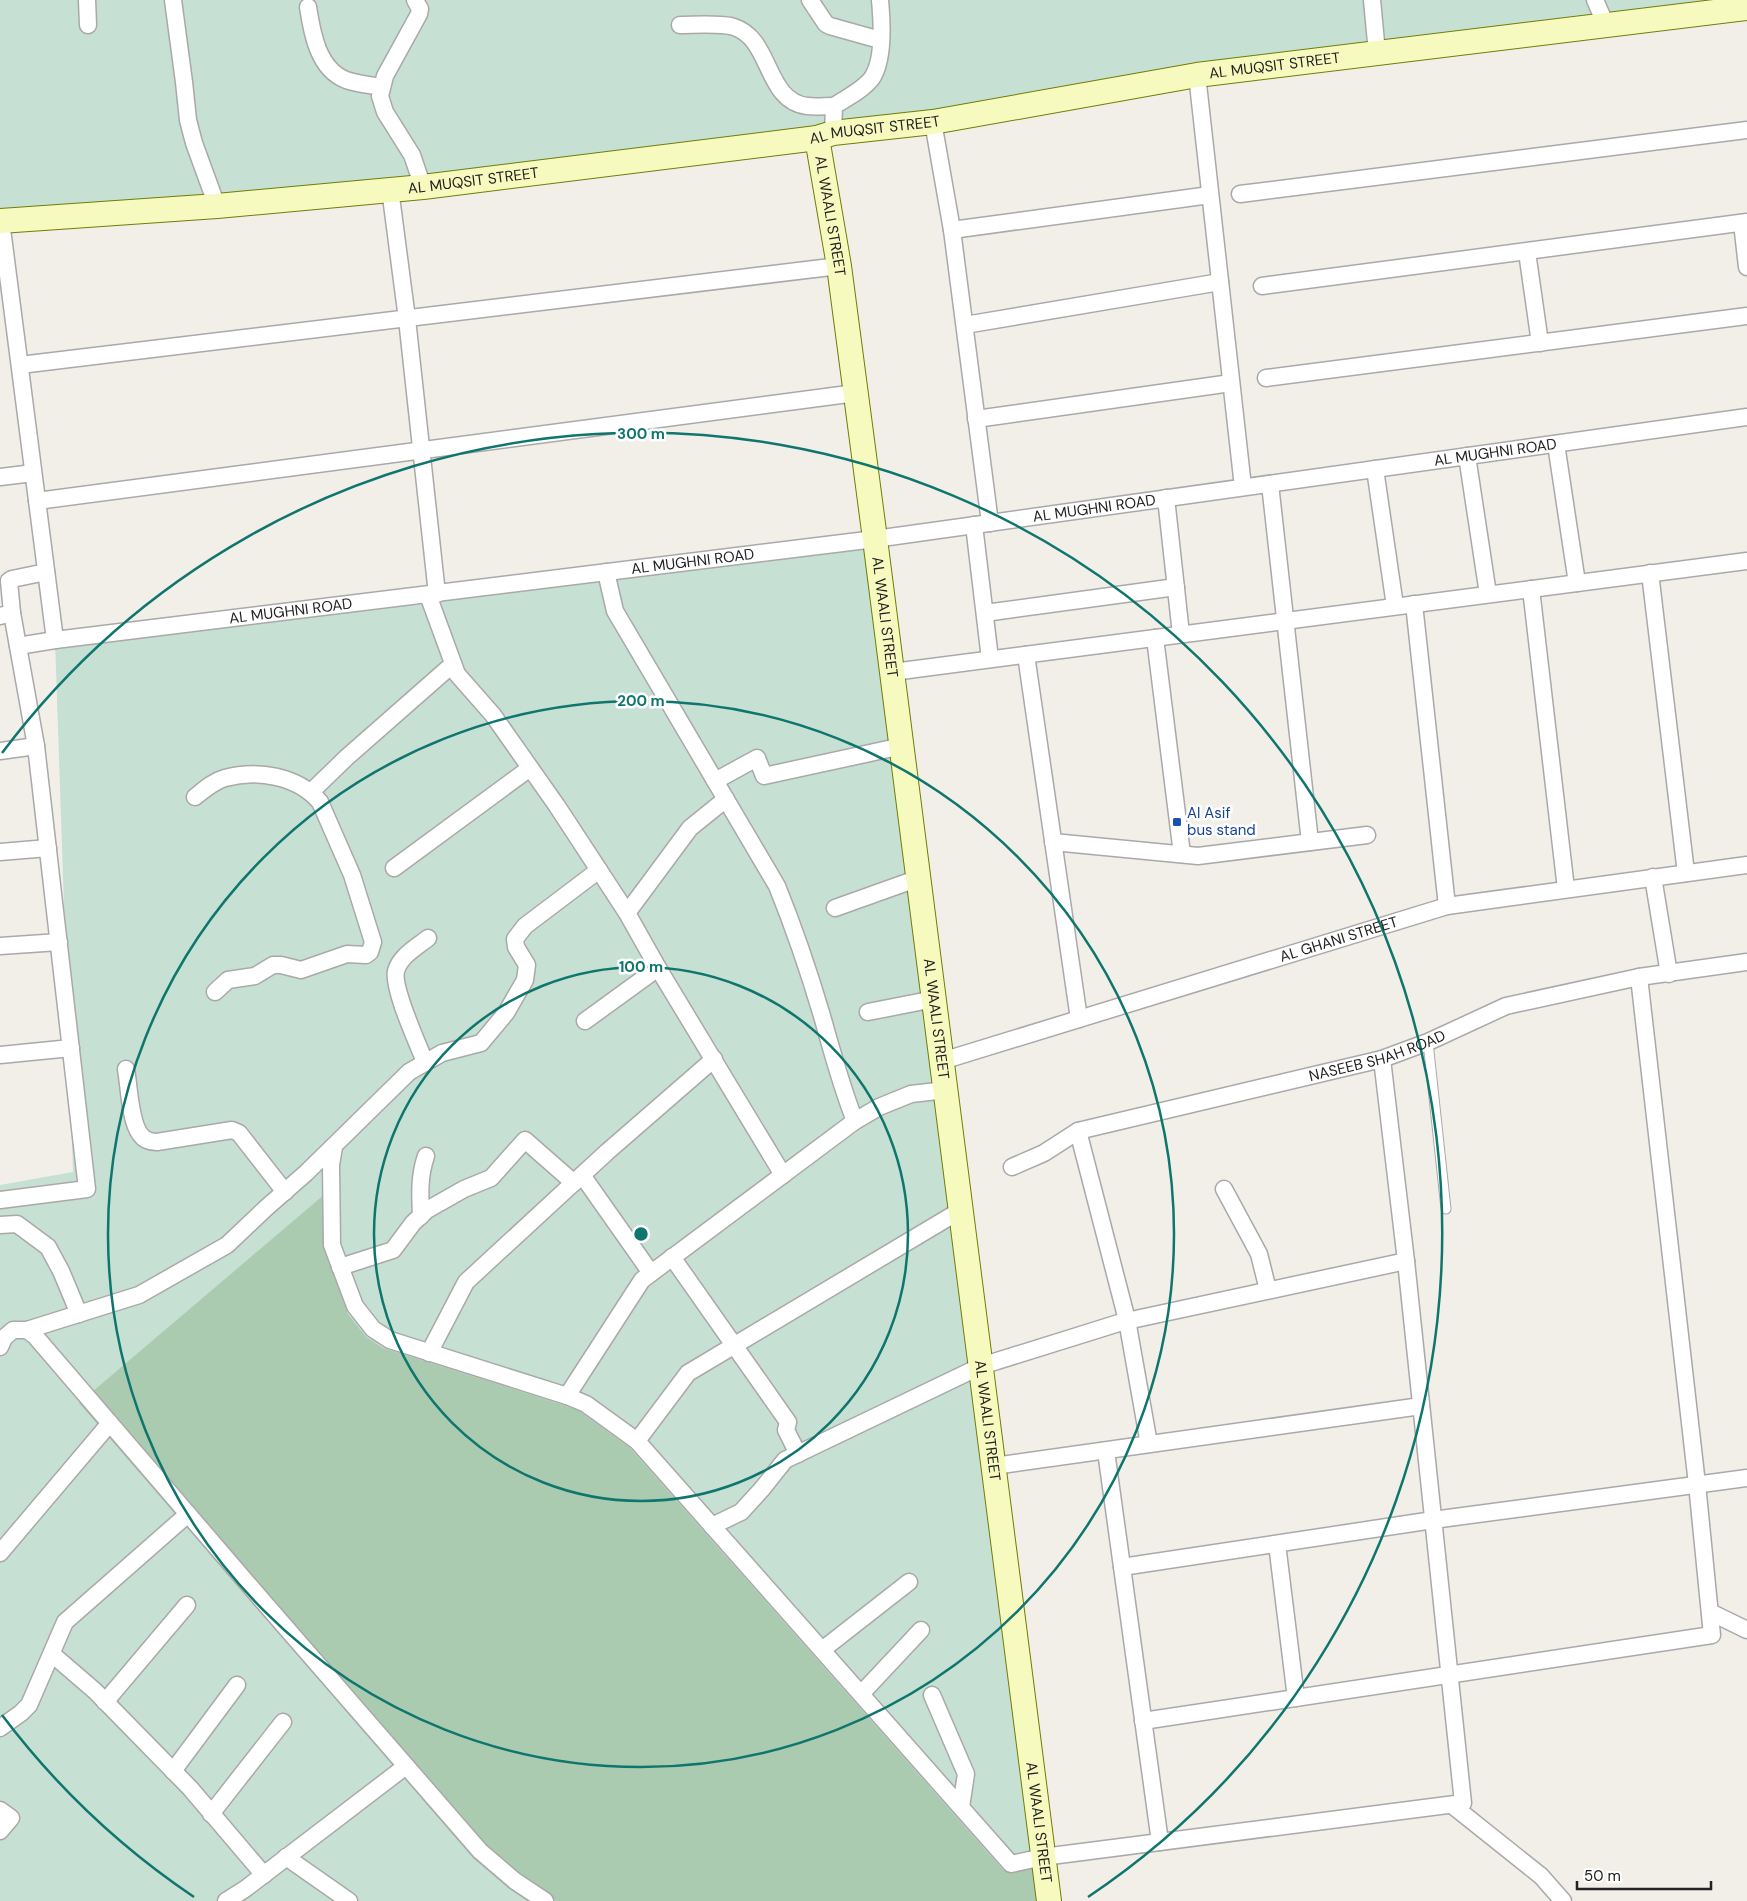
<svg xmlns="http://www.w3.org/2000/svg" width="1747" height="1901" viewBox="0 0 1747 1901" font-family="'DM Sans',sans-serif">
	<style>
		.wetland { fill: #c6e0d4 }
		.cemetery { fill: #aacbaf }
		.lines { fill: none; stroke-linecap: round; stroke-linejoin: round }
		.lane-casing { stroke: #a9a9a9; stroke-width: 11 }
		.street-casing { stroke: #a9a9a9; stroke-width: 19 }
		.secondary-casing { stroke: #707d05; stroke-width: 26 }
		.lane { stroke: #fff; stroke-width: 9 }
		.street { stroke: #fff; stroke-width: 16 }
		.secondary { stroke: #f7fabf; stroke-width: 24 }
		.ring { fill: none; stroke: #0f766e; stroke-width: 2.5 }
		.transit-dot { fill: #1a4fb4; stroke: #fff; stroke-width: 2 }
		.labels { text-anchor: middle; stroke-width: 5; stroke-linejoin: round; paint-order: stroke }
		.street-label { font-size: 15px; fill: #222; stroke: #fff }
		.transit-label { font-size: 15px; fill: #164399; stroke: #fff; text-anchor: start }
		.centre { fill: #0f766e; stroke: #fff; stroke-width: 2.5 }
		.ring-label { font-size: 15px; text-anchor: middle; font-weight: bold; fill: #0f766e; stroke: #fff; stroke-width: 5; stroke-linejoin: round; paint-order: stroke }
	</style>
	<rect width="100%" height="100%" fill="#f2efe9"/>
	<g class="wetland">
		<path d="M0,0H1747V9L0,228Z"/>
		<path d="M875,539L1050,1901H0V1185L73,1172L55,640Z"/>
	</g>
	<path class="cemetery" d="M325,1194V1252L348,1314L366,1337L383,1348L560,1404L579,1411L630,1448L1004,1871L1036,1864L1041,1901H527L508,1888L473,1858L79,1403Z"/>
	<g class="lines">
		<defs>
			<path id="lane" d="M1428,1042L1446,1209"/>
			<g id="street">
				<path d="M87,0L88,25"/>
				<path d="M173,0L184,82L188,120L194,143L217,206"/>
				<path d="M415,0L420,9L419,14L385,76L380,96L385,112L412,155L423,187"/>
				<path d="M810,0L826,24L830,26L880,40"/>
				<path d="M1372,0L1377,53"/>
				<path d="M1595,0L1606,25"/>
				<path d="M308,7C312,33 318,69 346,80C357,84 370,85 381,87"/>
				<path d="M680,25C694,25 722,23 734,27C772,39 765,101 807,106C815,107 825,106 834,106"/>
				<path d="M1197,75L1243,487"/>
				<path d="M933,122L952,230"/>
				<path d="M833,133L834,106C846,98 863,90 872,78C884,60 882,21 880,0"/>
				<path d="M390,189L407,319L437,594"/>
				<path d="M1240,194L1747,130"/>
				<path id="s1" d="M1,221L55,640L875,539L1747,417"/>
				<path d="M1742,223L1747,267"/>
				<path d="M1527,252L1540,343"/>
				<path d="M1262,286L1747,222"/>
				<path d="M965,325L1220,282"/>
				<path d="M20,365L839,266"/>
				<path d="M1266,378L1747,316"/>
				<path d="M976,419L1231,383"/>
				<path d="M1556,444L1577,583"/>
				<path d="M1467,456L1488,594"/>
				<path d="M1375,469L1395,606"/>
				<path d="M0,477L33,473"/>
				<path d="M1270,484L1310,842"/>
				<path d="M1166,498L1181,634"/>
				<path d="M37,501L856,393"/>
				<path d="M990,523L952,230L1210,195"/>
				<path d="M974,525L990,659"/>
				<path d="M606,572L615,611L777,886C794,928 809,972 822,1016C832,1051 841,1086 855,1121"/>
				<path d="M1650,573L1686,873"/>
				<path d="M1531,589L1566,889"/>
				<path d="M428,595L457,674L493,715L557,806L627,913L658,968L783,1175"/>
				<path d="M1414,604L1447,906"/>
				<path d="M985,613L1176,587"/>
				<path d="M0,616L12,613L9,581L12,579L46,572"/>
				<path d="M1155,638L1182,854"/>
				<path d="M18,646L55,640"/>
				<path d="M1026,655L1079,1019"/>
				<path d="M893,672L1747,561"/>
				<path d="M0,751L36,746"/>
				<path d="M715,781L757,758L764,776L902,746"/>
				<path d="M311,792L346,758L453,664"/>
				<path d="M195,797C205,789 214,781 225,778C257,769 298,776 320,802L352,875L373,942L370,952L366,955L347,954L301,970L281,965H273L255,976L228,980L215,992"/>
				<path d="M1053,842L1198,856L1367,835"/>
				<path d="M0,852L48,848"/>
				<path d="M394,868L530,768"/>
				<path d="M1653,877L1669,974"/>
				<path d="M835,908L919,878"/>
				<path d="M627,913L690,828L726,799"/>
				<path d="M0,946L59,942"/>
				<path d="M868,1012L934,999"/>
				<path d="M585,1021L658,968"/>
				<path d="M0,1055L71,1048"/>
				<path id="s2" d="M942,1061L1447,906L1747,865"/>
				<path d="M425,1062C418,1044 392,988 396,971C400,956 417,947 428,938"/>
				<path d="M126,1069C129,1086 130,1121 140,1134C144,1140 150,1142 157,1142L232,1130L239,1133L285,1192"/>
				<path d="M1078,1131L1127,1320L1149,1444"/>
				<path d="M334,1147L331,1165L332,1245L355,1306L373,1329L390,1340L567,1396L586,1404L637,1441L1011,1864L1043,1857L1463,1803L1406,1261L1382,1059"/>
				<path id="s3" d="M1012,1167L1044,1153L1078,1131L1382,1059L1428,1042L1506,1006L1639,977L1747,962"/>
				<path d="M582,1175L651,1273"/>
				<path d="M1224,1189L1259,1254L1268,1290"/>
				<path d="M0,1200L87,1189L36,746L12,613"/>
				<path d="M421,1216C420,1195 419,1176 426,1156"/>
				<path d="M0,1225L17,1224L48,1247L61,1271L79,1314"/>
				<path d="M672,1257L788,1422L786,1430L798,1454"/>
				<path d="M340,1267L393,1250L413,1223L427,1210L464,1189L491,1178L525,1140L574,1183"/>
				<path d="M27,1330L139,1295L227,1245L266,1208L306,1173L409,1072L442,1053L481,1043L506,1013L525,980L527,965L516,947L515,939L525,926L599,870"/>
				<path d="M0,1347L4,1338L13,1330H27L35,1336L261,1599L480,1851L515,1881L545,1901"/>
				<path d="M429,1353L466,1282L607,1152L714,1059"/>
				<path d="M567,1396L642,1280L855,1121L879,1107L911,1094L946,1090"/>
				<path d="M637,1441L688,1373L961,1210"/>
				<path d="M1106,1451L1160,1842"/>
				<path d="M994,1466L1421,1406"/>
				<path d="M712,1526L741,1512L762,1489L785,1460L981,1366L1122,1322L1406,1261"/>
				<path d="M1277,1544L1296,1698"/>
				<path d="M0,1553L110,1423"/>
				<path d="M1122,1567L1433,1520L1747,1478"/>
				<path d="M1710,1612L1747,1630"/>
				<path d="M822,1650L909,1582"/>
				<path d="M52,1654L95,1691L190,1788L264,1875"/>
				<path d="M861,1694L921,1630"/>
				<path d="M932,1695L966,1774L961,1807"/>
				<path d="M105,1702L187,1605"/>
				<path d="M1143,1721L1712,1635L1697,1484L1639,977"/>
				<path d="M0,1728L21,1713L29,1705L65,1622L188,1514"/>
				<path d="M173,1771L237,1685"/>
				<path d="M1452,1805L1541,1876L1563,1901"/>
				<path d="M0,1810L11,1818L0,1831"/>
				<path d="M211,1814L283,1722"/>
				<path d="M286,1857L349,1901"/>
				<path d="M226,1901L245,1889L406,1766"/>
			</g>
			<g id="secondary">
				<path id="s4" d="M817,138L839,266L875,539L1049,1901"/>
				<path id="s5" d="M0,221L217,206L423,187L817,138L833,133L933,122L1197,75L1747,8"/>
			</g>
		</defs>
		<use href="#lane" class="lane-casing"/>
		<use href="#street" class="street-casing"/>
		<use href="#secondary" class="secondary-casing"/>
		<use href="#lane" class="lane"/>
		<use href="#street" class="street"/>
		<use href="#secondary" class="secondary"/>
	</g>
	<g class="ring">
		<circle cx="641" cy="1234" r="267"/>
		<circle cx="641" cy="1234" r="533"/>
		<path d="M194 1897A800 800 0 0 1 2 1715M2 753A800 800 0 1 1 1088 1897"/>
	</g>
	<rect class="transit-dot" x="1172" y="817" width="10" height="10" rx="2.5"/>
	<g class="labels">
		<g class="street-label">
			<text dy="5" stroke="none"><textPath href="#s5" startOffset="1285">AL MUQSIT STREET</textPath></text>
			<text dy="5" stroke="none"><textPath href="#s5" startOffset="880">AL MUQSIT STREET</textPath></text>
			<text dy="5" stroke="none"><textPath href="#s5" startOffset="475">AL MUQSIT STREET</textPath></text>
			<text dy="5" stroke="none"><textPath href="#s4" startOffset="79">AL WAALI STREET</textPath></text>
			<text dy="5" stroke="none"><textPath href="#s1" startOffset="1875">AL MUGHNI ROAD</textPath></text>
			<text dy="5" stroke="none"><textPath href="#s1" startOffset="1470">AL MUGHNI ROAD</textPath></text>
			<text dy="5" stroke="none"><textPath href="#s1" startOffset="1065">AL MUGHNI ROAD</textPath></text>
			<text dy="5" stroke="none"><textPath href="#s1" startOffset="660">AL MUGHNI ROAD</textPath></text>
			<text dy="5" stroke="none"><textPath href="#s4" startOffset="484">AL WAALI STREET</textPath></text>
			<text dy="5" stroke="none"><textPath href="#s2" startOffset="415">AL GHANI STREET</textPath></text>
			<text dy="5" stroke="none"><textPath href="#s4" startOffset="889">AL WAALI STREET</textPath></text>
			<text dy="5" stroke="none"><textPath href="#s3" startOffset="384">NASEEB SHAH ROAD</textPath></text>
			<text dy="5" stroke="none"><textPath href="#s4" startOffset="1294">AL WAALI STREET</textPath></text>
			<text dy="5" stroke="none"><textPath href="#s4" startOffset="1699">AL WAALI STREET</textPath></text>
		</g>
		<g class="transit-label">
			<text x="1187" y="818">Al Asif<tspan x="1187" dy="17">bus stand</tspan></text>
		</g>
	</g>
	<circle cx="641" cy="1234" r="8" class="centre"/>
	<g class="ring-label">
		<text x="641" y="439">300 m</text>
		<text x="641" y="706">200 m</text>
		<text x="641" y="972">100 m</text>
	</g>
	<path d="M1577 1881v8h134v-8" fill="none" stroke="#222222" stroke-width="2.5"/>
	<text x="1584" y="1881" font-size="15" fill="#222222" stroke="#ffffff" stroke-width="4" paint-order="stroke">50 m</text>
</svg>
